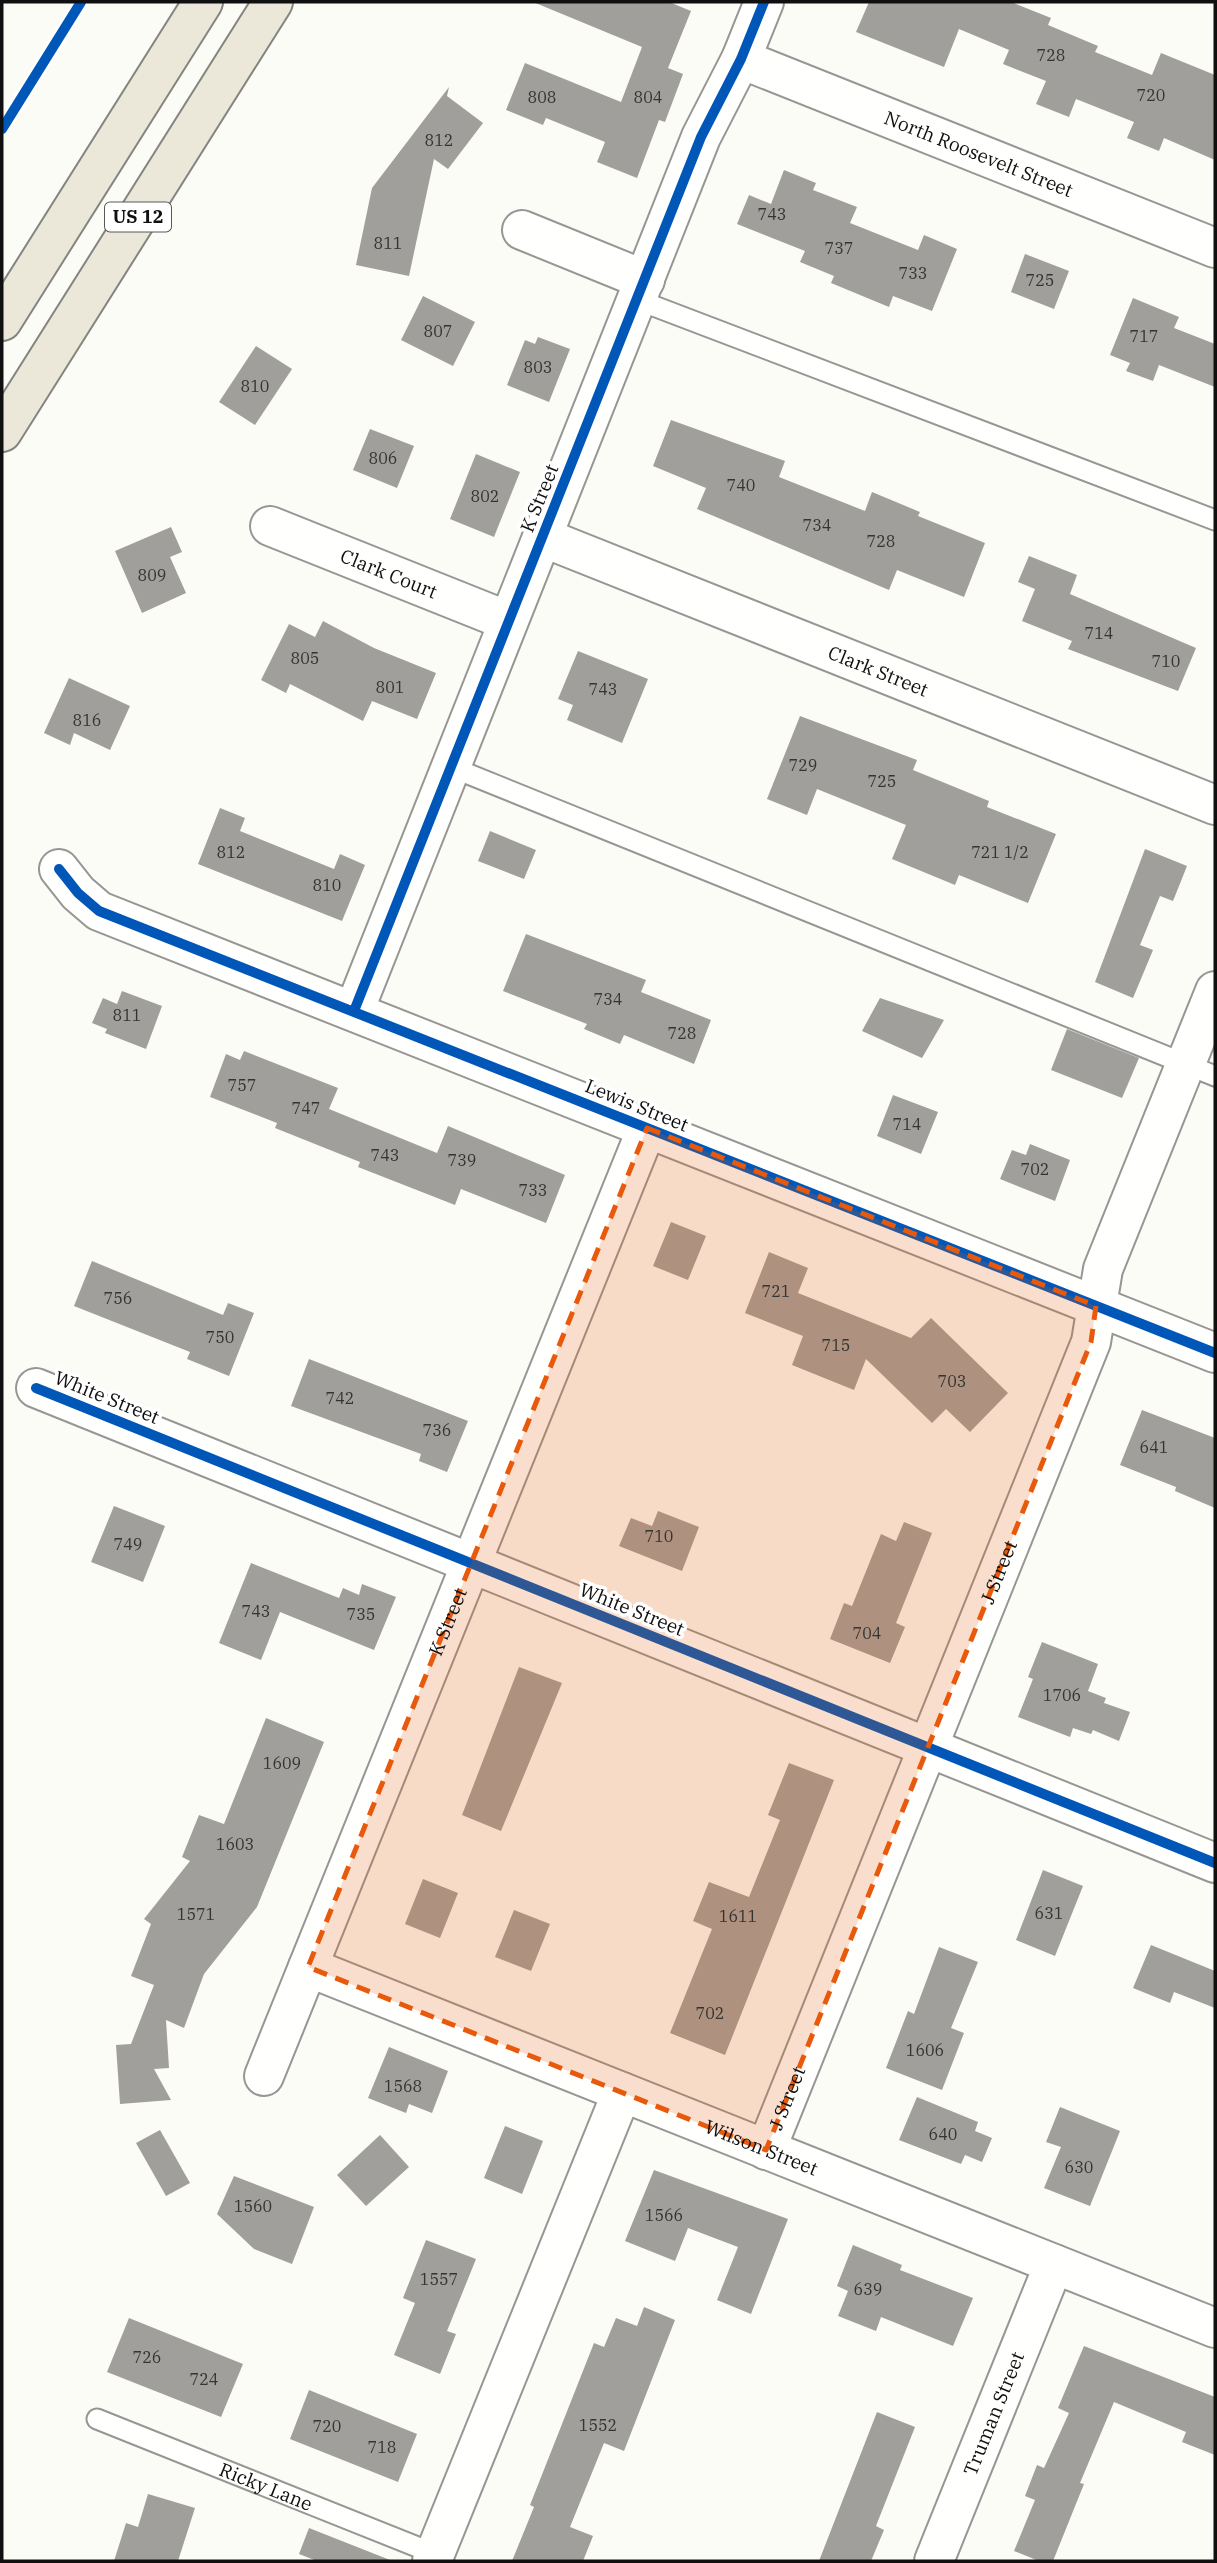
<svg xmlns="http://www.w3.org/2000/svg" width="1217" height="2563" viewBox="0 0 1217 2563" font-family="'IBM Plex Serif',serif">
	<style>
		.building { fill: #a09f9b }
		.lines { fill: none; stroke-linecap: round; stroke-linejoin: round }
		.service-casing { stroke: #969694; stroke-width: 23 }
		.minor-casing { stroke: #969694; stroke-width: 42 }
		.trunk-casing { stroke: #848481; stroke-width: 42 }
		.service { stroke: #fffffe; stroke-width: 19 }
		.minor { stroke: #fffffe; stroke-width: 38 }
		.trunk { stroke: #ebe8d9; stroke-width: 38 }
		.cycleway-casing { stroke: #fff; stroke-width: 15 }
		.cycleway { stroke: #0057b8; stroke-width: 10 }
		.marked { fill: #e8590c; fill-opacity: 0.2; stroke: #e8590c; stroke-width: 5; stroke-dasharray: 14 9; stroke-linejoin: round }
		.labels { text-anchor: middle; stroke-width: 7; stroke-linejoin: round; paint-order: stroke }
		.number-label { font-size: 16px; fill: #343433 }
		.shield { fill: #fff; stroke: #585858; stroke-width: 2 }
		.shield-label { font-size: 18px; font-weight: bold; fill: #101010 }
		.street-label { font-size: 19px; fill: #101010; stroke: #fff }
	</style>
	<rect width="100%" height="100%" fill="#fcfcf6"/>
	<g class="building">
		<path d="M533,2H669L691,11L668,68L683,74L665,122L659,120L637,178L597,162L605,142L546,118L543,125L506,110L525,63L621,102L642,47Z"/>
		<path d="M869,2H1011L1051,18L1048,25L1098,46L1095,52L1152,75L1161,53L1215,75V160L1164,138L1159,151L1127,138L1134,122L1076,99L1069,117L1036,104L1046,81L1003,64L1009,50L959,29L944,67L856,32Z"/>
		<path d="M449,87L447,96L483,123L448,169L434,159L409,276L356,265L372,188Z"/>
		<path d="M784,170L816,183L813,190L857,207L850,223L918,250L924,235L957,249L932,311L893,296L889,307L831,283L834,276L800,262L805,251L737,224L749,195L771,204Z"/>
		<path d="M1025,254L1069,271L1054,309L1011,292Z"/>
		<path d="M423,296L475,322L453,366L401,340Z"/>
		<path d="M1133,298L1179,317L1174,328L1215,344V387L1159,365L1153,381L1126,371L1130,363L1110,355Z"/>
		<path d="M538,337L570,349L549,402L507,385L525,340L535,344Z"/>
		<path d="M256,346L292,369L255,425L219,402Z"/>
		<path d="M671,420L785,461L779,477L865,511L872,492L920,512L918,516L985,543L964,597L897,570L889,590L697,509L706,488L653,466Z"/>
		<path d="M370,429L414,446L397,488L353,470Z"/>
		<path d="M476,454L520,472L494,537L450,519Z"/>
		<path d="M171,527L182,552L170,557L186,593L142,613L115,551Z"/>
		<path d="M1029,556L1077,575L1070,594L1196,648L1178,691L1068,649L1072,641L1022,621L1035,589L1018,582Z"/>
		<path d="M323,621L374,648L436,673L417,719L372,701L363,721L290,684L286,693L261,680L289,624L315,637Z"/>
		<path d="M578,651L648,679L622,743L567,720L573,705L558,699Z"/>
		<path d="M69,678L130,706L110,750L74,733L70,745L44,733Z"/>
		<path d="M800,716L917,760L913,770L989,801L987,807L1056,834L1028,903L959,875L955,885L892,859L906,825L817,789L807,815L767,799Z"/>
		<path d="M220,808L245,818L240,831L334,869L340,854L365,865L342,921L198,864Z"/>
		<path d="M490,831L536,850L524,879L478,861Z"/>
		<path d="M1145,849L1187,866L1173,901L1160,896L1140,945L1153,950L1133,998L1095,982Z"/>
		<path d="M526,934L646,980L641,992L711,1020L694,1064L624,1035L620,1044L584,1029L587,1024L503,991Z"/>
		<path d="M122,991L162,1006L146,1049L105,1033L107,1029L92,1023L103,998L117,1004Z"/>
		<path d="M880,998L944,1020L922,1058L862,1031Z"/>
		<path d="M1067,1029L1139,1058L1122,1098L1051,1070Z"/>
		<path d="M244,1051L338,1088L329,1109L437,1153L448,1126L565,1175L546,1223L461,1189L455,1205L358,1167L360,1162L275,1128L277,1123L210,1097L226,1054L240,1060Z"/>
		<path d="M893,1095L938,1112L921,1154L877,1136Z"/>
		<path d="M1030,1144L1070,1160L1055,1201L1000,1179L1012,1150L1026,1155Z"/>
		<path d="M671,1222L706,1236L688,1280L653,1266Z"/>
		<path d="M769,1252L808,1268L798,1293L911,1338L931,1318L1008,1393L970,1432L946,1409L932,1423L866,1359L854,1390L792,1365L803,1336L745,1313Z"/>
		<path d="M92,1261L223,1315L228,1303L254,1313L229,1376L187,1359L190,1352L74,1306Z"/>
		<path d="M309,1359L468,1421L447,1472L419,1461L421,1454L291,1406Z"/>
		<path d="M1142,1410L1215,1438V1508L1175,1491L1176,1487L1120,1465Z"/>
		<path d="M114,1506L165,1526L143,1582L91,1562Z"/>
		<path d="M658,1511L699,1527L682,1571L619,1546L631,1518L652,1526Z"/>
		<path d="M904,1522L932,1533L896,1623L905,1627L890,1663L830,1639L844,1603L852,1606L881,1534L896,1541Z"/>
		<path d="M251,1563L339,1598L343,1588L359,1595L362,1584L396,1597L374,1650L280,1612L261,1660L219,1643Z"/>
		<path d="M1042,1642L1098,1664L1088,1691L1106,1698L1104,1703L1130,1712L1119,1741L1093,1730L1091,1734L1073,1728L1070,1737L1018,1717L1033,1679L1028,1677Z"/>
		<path d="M519,1667L562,1683L501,1831L462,1815Z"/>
		<path d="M266,1718L324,1742L257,1907L204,1974L184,2028L166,2020L169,2068L154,2069L171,2100L120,2104L116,2045L131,2044L154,1985L131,1976L151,1924L144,1919L190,1861L182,1857L199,1815L224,1824Z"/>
		<path d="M789,1763L834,1780L725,2055L670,2033L712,1929L693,1921L709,1882L749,1897L780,1820L768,1815Z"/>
		<path d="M1043,1870L1083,1886L1055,1956L1016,1940Z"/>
		<path d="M423,1879L458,1893L440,1938L405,1924Z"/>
		<path d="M514,1910L550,1924L531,1971L495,1957Z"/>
		<path d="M1151,1945L1215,1971V2008L1174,1992L1170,2003L1133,1988Z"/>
		<path d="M939,1947L978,1962L951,2028L964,2033L942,2090L886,2068L908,2011L914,2014Z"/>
		<path d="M389,2047L448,2071L432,2113L409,2104L406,2113L368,2098Z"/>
		<path d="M917,2097L978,2122L975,2131L992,2138L982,2162L965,2155L961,2164L899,2140Z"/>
		<path d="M1060,2107L1120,2131L1090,2206L1044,2188L1061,2147L1046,2142Z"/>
		<path d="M505,2126L543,2141L522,2194L484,2178Z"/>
		<path d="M160,2130L190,2183L166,2196L136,2143Z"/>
		<path d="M380,2135L409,2167L366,2206L337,2175Z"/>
		<path d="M654,2170L788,2219L751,2314L717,2300L738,2247L688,2228L675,2261L625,2241Z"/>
		<path d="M234,2176L314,2207L292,2264L254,2249L217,2214Z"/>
		<path d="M426,2240L476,2259L447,2331L456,2334L440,2374L394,2355L415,2303L403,2298Z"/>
		<path d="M853,2245L902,2265L900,2270L973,2298L953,2346L881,2317L876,2331L838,2316L848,2291L837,2286Z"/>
		<path d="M644,2307L675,2320L624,2451L604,2443L570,2527L593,2536L583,2561H512L534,2507L530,2505L594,2343L604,2347L616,2318L637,2326Z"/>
		<path d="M129,2318L243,2364L221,2417L107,2372Z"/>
		<path d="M1084,2346L1215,2397V2455L1182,2442L1186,2432L1114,2402L1080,2483L1084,2484L1053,2561H1039L1014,2551L1035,2500L1025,2496L1037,2465L1044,2468L1069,2413L1058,2408Z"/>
		<path d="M309,2390L417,2434L398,2482L290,2439Z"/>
		<path d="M877,2412L915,2427L876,2526L884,2530L871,2561H819Z"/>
		<path d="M148,2494L195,2508L178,2561H114L126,2523L138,2527Z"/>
		<path d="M309,2528L390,2560L389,2561H317L299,2554Z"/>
	</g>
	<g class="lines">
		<defs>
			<g id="service">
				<path d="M638,300L1215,520"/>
				<path d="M451,767L1215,1076"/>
				<path id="s1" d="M97,2419L435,2554"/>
			</g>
			<g id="minor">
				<path id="s2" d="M741,59L1215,248"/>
				<path d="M522,230L645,280"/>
				<path id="s3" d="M270,526L508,621"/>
				<path id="s4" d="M542,537L1215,805"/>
				<path d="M59,869L78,893L99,911L1215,1353"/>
				<path d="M354,1011L701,137L741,59L764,2"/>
				<path d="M36,1388L1215,1863"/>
				<path id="s5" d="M308,1967L1215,2328"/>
				<path id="s6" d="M264,2076L647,1128"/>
				<path id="s7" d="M766,2150L1091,1342L1103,1269L1215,991"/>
				<path d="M432,2561L622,2092"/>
				<path id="s8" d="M934,2561L1054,2264"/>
			</g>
			<g id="trunk">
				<path d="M2,321L203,2"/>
				<path d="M2,432L273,2"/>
			</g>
		</defs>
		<use href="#service" class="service-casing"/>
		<use href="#minor" class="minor-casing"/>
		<use href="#trunk" class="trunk-casing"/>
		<use href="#service" class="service"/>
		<use href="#minor" class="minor"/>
		<use href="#trunk" class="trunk"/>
		<defs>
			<g id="cycleway">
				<path d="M2,129L81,2"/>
				<path d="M59,869L78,893L99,911L1215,1353"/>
				<path d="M354,1011L701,137L741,59L764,2"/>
				<path d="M36,1388L1215,1863"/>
			</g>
		</defs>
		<use href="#cycleway" class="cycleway-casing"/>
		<use href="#cycleway" class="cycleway"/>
	</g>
	<path class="marked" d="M647,1128L1096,1306L1091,1342L766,2150L308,1967Z"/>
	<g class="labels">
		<g class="number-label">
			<text x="1051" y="61">728</text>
			<text x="1151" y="101">720</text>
			<text x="542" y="103">808</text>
			<text x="648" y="103">804</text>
			<text x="439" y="146">812</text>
			<text x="772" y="220">743</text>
			<text x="388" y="249">811</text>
			<text x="839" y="254">737</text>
			<text x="913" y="279">733</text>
			<text x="1040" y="286">725</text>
			<text x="438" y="337">807</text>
			<text x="1144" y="342">717</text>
			<text x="538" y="373">803</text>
			<text x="255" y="392">810</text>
			<text x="383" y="464">806</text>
			<text x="741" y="491">740</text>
			<text x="485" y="502">802</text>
			<text x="817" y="531">734</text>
			<text x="881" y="547">728</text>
			<text x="152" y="581">809</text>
			<text x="1099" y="639">714</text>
			<text x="305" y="664">805</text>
			<text x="1166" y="667">710</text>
			<text x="390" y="693">801</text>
			<text x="603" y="695">743</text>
			<text x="87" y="726">816</text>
			<text x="803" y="771">729</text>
			<text x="882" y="787">725</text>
			<text x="231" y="858">812</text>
			<text x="1000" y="858">721 1/2</text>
			<text x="327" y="891">810</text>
			<text x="608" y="1005">734</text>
			<text x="127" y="1021">811</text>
			<text x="682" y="1039">728</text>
			<text x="242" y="1091">757</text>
			<text x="306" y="1114">747</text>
			<text x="907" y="1130">714</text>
			<text x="385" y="1161">743</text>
			<text x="462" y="1166">739</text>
			<text x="1035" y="1175">702</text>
			<text x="533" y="1196">733</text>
			<text x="776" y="1297">721</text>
			<text x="118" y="1304">756</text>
			<text x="220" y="1343">750</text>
			<text x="836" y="1351">715</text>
			<text x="952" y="1387">703</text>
			<text x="340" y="1404">742</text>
			<text x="437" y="1436">736</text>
			<text x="1154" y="1453">641</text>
			<text x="659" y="1542">710</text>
			<text x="128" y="1550">749</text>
			<text x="256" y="1617">743</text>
			<text x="361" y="1620">735</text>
			<text x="867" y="1639">704</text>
			<text x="1062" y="1701">1706</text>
			<text x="282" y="1769">1609</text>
			<text x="235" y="1850">1603</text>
			<text x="1049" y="1919">631</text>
			<text x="196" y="1920">1571</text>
			<text x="738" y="1922">1611</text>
			<text x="710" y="2019">702</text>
			<text x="925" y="2056">1606</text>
			<text x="403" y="2092">1568</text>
			<text x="943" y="2140">640</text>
			<text x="1079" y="2173">630</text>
			<text x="253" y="2212">1560</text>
			<text x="664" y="2221">1566</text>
			<text x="439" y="2285">1557</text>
			<text x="868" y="2295">639</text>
			<text x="147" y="2363">726</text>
			<text x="204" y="2385">724</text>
			<text x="598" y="2431">1552</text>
			<text x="327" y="2432">720</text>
			<text x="382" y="2453">718</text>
		</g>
		<rect class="shield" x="105" y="202.5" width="66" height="29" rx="5"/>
		<g class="shield-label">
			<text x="138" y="223">US 12</text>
		</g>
		<g class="street-label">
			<text dy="7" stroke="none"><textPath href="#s2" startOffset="256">North Roosevelt Street</textPath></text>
			<text transform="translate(539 498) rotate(-68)" y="7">K Street</text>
			<text dy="7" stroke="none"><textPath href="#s3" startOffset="128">Clark Court</textPath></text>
			<text dy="7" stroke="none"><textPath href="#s4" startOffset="362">Clark Street</textPath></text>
			<text transform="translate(637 1105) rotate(22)" y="7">Lewis Street</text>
			<text transform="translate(107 1397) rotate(22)" y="7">White Street</text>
			<text dy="7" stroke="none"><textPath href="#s7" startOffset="623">J Street</textPath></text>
			<text transform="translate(632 1609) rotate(22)" y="7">White Street</text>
			<text dy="7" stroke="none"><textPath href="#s6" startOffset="490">K Street</textPath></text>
			<text dy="7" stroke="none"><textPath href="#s7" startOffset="56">J Street</textPath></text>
			<text dy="7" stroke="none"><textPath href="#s5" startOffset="488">Wilson Street</textPath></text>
			<text dy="7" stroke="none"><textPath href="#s8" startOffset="159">Truman Street</textPath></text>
			<text dy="7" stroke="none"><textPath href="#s1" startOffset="182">Ricky Lane</textPath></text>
		</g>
	</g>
	<rect width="1217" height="2563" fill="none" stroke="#101010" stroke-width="7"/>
</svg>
